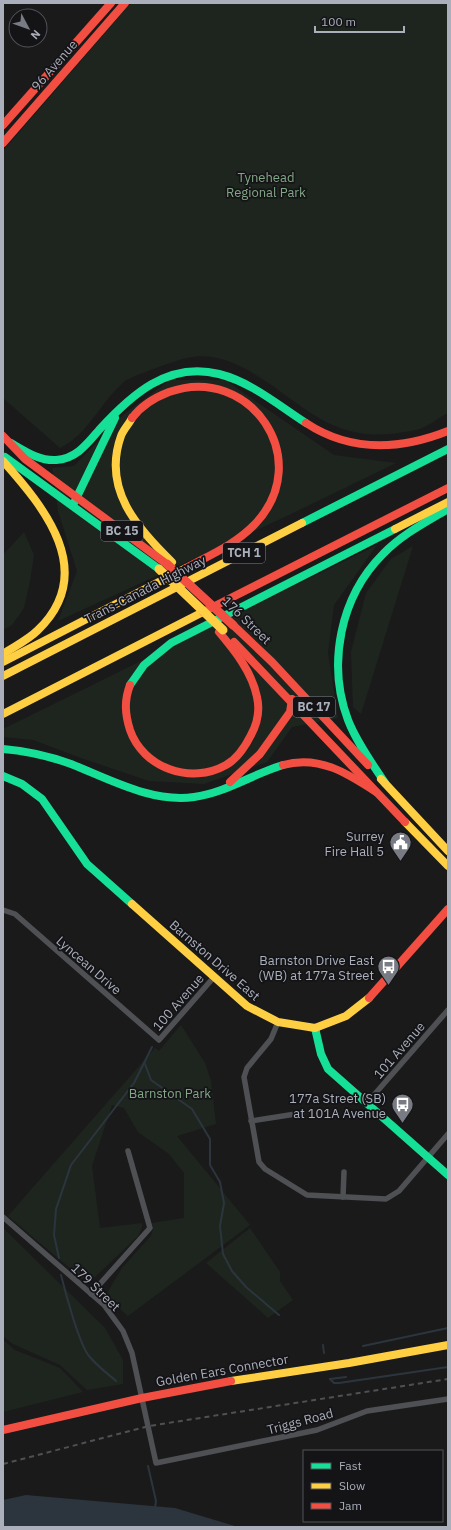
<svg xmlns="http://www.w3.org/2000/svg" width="451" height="1530" viewBox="0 0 451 1530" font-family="'IBM Plex Sans',sans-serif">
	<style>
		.green { fill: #1e251f }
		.water { fill: #2c353d }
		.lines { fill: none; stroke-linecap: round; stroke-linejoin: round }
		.stream { stroke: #2c353d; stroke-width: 2 }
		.street { stroke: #4e5054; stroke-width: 5.5 }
		.fast { stroke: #16e098; stroke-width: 8 }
		.slow { stroke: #ffcf43; stroke-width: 8 }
		.jam { stroke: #f24e42; stroke-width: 8 }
		.rail { stroke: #4e5053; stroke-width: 2; stroke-dasharray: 5 4; stroke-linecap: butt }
		.slow-bridge { stroke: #ffcf43; stroke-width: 9 }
		.jam-bridge { stroke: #f24e42; stroke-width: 9 }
		.labels { text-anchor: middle; stroke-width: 3.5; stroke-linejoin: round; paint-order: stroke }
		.shield { fill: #141417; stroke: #7e808a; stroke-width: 1 }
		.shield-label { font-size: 12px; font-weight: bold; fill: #abafbc }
		.street-label { font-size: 13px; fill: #abafbc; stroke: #141417 }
		.park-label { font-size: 13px; fill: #82a786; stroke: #141417 }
		.poi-label { font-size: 13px; fill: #abafbc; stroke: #141417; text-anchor: end }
	</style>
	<rect width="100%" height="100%" fill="#1a1a1b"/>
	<g class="green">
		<path d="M131,3H448V413C438,418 426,428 416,430C388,435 366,438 338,427C291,410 243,345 187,358C179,359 130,377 125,381C100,402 90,433 60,448L3,398V151Z"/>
		<path d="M170,380H225L334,455L396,463L287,516L58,621L77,571L58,511L52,468L74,466L123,415Z"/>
		<path d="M24,532L34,555L30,581L24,608L12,625L3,630V555Z"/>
		<path d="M377,545L334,605L328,653L338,718L292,727L267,762L204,784L149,781L81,758L33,740L3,737V729Z"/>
		<path d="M413,546L361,714L353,707L351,652L366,593L391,559Z"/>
		<path d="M181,1025L205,1063L211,1081L216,1124L177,1136L250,1225L128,1316L107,1297V1293L122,1268L151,1236L153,1230L152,1223L184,1218V1173L169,1154L138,1132L124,1108L112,1105L92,1166L100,1228L142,1223V1227L138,1236L95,1277L92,1279H83L8,1216L155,1048L159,1051Z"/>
		<path d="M3,1228L105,1328L123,1360V1384L87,1390L60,1365L13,1344L3,1336Z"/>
		<path d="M250,1228L280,1272V1281L293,1300L268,1318L206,1263Z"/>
		<path d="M3,1340L15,1350L60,1368L83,1392L3,1412Z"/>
	</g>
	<path class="water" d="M26,1495L175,1508L238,1527H3V1500Z"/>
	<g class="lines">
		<g class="stream">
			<path d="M145,1064L151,1080L192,1109L210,1139V1165L220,1182L224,1203L220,1226L223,1254L232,1271L246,1287L279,1315"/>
			<path d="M59,1258L54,1235L56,1209L71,1165L134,1083L152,1047"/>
			<path d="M61,1275C65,1291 79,1344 89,1356C97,1366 107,1373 116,1381"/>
			<path d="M323,1345L324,1353"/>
			<path d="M363,1346L448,1328"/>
			<path d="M330,1379L334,1383H339L448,1367"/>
			<path d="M330,1379L346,1377"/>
			<path d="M148,1466L156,1501L155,1508"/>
		</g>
		<g class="street">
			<path d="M3,910L15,914L159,1040L214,977"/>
			<path d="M278,1022L271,1039L247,1068L244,1077L259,1162L265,1169L307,1195L386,1199L399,1191L448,1134"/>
			<path d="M367,1103L448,1010"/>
			<path d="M251,1121L302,1113"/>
			<path d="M343,1197L344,1172"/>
			<path d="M3,1217L104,1305L123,1331L132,1353L156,1463L317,1430L367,1411L448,1399"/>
			<path d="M91,1294L150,1228L128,1151"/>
		</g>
		<g class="fast">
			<path d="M11,443C25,451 39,461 56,460C76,459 87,444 99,430C131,395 168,361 219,374C251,382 278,405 306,423"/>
			<path d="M5,457L159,569"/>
			<path d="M74,503L115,418"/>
			<path d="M302,523L448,449"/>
			<path d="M130,685L144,665L171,643L395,529"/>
			<path d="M3,749C27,751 49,756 71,764C109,779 152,803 194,797C225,793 253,774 283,765"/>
			<path d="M3,776L22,784L42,799L87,864L132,904"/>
			<path d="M385,783C372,763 357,743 348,720C327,664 340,597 383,554C401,535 426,522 448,509"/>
			<path d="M315,1028L321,1054L328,1069L448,1175"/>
		</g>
		<g class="slow">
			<path d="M132,418C129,424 123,430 121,436C102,489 137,528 172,562"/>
			<path d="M3,461C44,507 98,572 38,630C28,640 15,646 3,654"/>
			<path d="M395,529L448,502"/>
			<path d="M3,662L186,568"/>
			<path d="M3,676L302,523"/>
			<path d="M3,714L203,612"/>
			<path d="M381,779L448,851"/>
			<path d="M405,822L448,866"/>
			<path d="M132,904L247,1006L278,1022L315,1028L346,1016L369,998"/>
			<path d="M231,1381L349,1363L448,1345"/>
		</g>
		<g class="jam">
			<path d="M3,125L111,3"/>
			<path d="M3,143L125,3"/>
			<path d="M132,418C141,406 156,397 169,392C250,363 316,460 255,524C236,544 210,555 186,568"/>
			<path d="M306,423C350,452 400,450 448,431"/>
			<path d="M3,436L25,459L164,562"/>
			<path d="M203,612L448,488"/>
			<path d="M233,625L272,662L368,765"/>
			<path d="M234,642L405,822"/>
			<path d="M130,685C124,701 125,714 130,730C143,768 191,785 226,765C237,759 245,747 251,735C257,724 260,710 257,697C252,672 235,651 219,632"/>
			<path d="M283,765C319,755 347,773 376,792"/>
			<path d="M230,782L260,754L290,712L292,699"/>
			<path d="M369,998L448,909"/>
			<path d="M3,1430L142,1398L231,1381"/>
		</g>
		<path class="rail" d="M3,1464L149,1426L448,1379"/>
		<path class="slow-bridge" d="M159,569L223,630"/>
		<path class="jam-bridge" d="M167,564L233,625"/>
	</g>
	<defs>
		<symbol id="civic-pin" viewBox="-11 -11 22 30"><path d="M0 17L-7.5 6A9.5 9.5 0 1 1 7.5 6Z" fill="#787b84" stroke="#141417"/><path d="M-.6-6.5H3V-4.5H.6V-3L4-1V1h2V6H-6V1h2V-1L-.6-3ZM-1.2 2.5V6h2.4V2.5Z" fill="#fff"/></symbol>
		<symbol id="bus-pin" viewBox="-11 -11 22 30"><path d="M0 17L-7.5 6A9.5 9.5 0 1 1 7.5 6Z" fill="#787b84" stroke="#141417"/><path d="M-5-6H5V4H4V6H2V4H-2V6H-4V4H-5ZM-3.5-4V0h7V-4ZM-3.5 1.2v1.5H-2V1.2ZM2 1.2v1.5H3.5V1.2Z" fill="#fff"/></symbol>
	</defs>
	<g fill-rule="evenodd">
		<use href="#civic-pin" x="388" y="830" width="25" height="34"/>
		<use href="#bus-pin" x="376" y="954" width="25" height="34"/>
		<use href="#bus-pin" x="390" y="1092" width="25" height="34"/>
	</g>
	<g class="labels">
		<g class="shield">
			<rect x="101" y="521" width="42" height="20" rx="3"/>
			<rect x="223" y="543" width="42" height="20" rx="3"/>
			<rect x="293" y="697" width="42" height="20" rx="3"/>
		</g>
		<g class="shield-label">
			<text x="122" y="535">BC 15</text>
			<text x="244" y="557">TCH 1</text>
			<text x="314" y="711">BC 17</text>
		</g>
		<g class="street-label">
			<text transform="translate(54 65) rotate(-49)" y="5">96 Avenue</text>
			<text transform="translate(145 589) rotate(-27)" y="5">Trans-Canada Highway</text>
			<text transform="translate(247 620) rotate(44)" y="5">176 Street</text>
			<text transform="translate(215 960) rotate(41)" y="5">Barnston Drive East</text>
			<text transform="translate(89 965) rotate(41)" y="5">Lyncean Drive</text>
			<text transform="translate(178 1002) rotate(-49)" y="5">100 Avenue</text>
			<text transform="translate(399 1050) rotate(-49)" y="5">101 Avenue</text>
			<text transform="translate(96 1287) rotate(44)" y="5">179 Street</text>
			<text transform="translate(222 1370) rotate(-10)" y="5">Golden Ears Connector</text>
			<text transform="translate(300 1421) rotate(-15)" y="5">Triggs Road</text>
		</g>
		<g class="park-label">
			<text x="266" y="182">Tynehead<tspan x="266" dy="15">Regional Park</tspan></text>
			<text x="170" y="1098">Barnston Park</text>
		</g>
		<g class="poi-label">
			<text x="384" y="841">Surrey<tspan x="384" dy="15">Fire Hall 5</tspan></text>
			<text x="374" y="965">Barnston Drive East<tspan x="374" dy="15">(WB) at 177a Street</tspan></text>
			<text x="386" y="1103">177a Street (SB)<tspan x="386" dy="15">at 101A Avenue</tspan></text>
		</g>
	</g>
	<rect width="451" height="1530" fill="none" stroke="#abafbc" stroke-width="8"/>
	<rect x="303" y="1450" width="140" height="72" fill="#141417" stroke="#505259"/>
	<rect x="311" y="1463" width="20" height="6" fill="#16e098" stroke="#505259"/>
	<text x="339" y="1470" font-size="12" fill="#abafbc">Fast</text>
	<rect x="311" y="1483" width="20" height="6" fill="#ffcf43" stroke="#505259"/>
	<text x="339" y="1490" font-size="12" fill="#abafbc">Slow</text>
	<rect x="311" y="1503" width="20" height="6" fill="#f24e42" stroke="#505259"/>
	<text x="339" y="1510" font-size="12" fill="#abafbc">Jam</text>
	<g transform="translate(28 28) rotate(131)"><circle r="19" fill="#141417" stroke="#505259"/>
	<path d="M0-3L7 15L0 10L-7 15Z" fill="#787b84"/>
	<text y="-6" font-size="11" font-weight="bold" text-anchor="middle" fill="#abafbc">N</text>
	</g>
	<path d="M315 26v6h89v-6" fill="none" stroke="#abafbc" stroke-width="2"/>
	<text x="321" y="26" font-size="12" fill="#abafbc" stroke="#141417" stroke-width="3" paint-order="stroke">100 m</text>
</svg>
